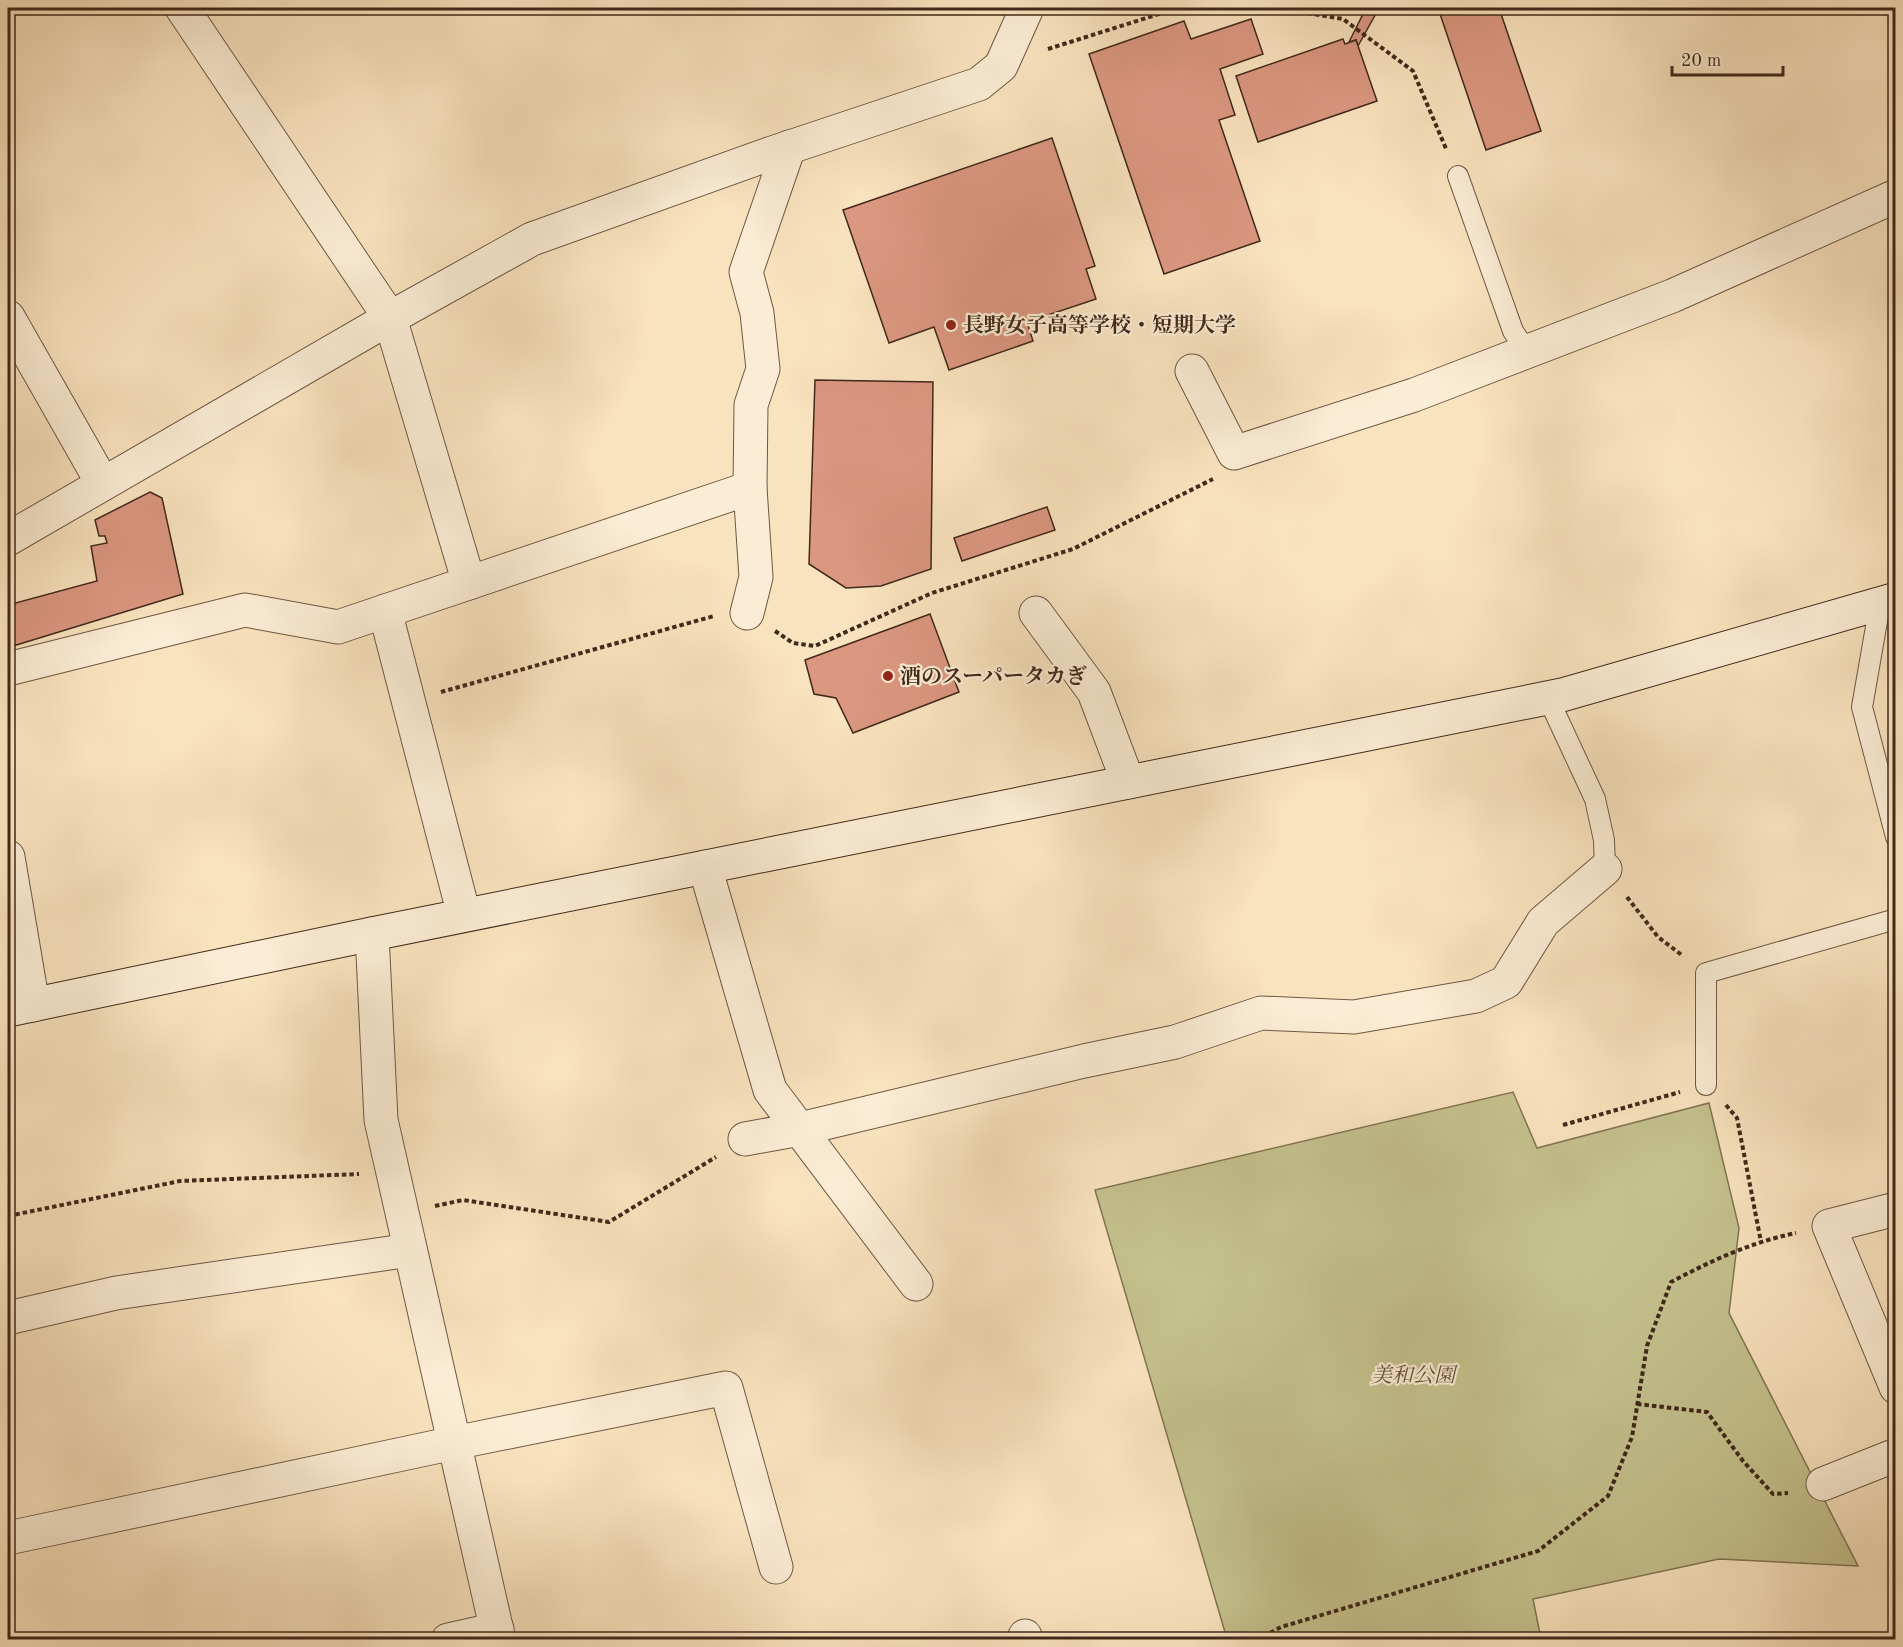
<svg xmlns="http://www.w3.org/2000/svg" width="1903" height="1647" viewBox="0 0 1903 1647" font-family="'Old Standard TT','Noto Serif JP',serif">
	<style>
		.green { fill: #c4c18d; stroke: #827454; stroke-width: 1.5 }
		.building { fill: #db9780; stroke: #41281a; stroke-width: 1.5 }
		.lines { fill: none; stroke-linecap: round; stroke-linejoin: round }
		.lane-casing { stroke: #6f5743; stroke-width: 22 }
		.street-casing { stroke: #6f5743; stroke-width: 35 }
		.secondary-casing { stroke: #41281a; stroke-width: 35 }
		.path { stroke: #41281a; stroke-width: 4; stroke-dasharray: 4.5 3; stroke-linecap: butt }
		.lane { stroke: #fbedd5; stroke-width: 20 }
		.street { stroke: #fbedd5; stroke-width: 33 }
		.secondary { stroke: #fbedd5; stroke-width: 33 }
		.poi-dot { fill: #8f2418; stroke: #fbedd5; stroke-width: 2 }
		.labels { text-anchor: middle; stroke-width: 4.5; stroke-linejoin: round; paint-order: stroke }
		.poi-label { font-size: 21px; font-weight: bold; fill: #41281a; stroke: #fbedd5; text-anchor: start }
		.park-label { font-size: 21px; font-style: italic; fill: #624e37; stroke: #fbedd5 }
	</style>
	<rect width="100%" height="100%" fill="#f9e3be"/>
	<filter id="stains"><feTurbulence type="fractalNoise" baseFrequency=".00333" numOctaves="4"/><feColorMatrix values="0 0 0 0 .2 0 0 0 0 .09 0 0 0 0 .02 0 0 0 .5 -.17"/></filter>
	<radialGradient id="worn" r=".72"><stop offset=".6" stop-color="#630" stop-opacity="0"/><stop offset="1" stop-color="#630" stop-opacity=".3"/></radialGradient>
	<path class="green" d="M1513,1092L1537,1148L1709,1103L1739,1228L1729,1313L1858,1566L1719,1559L1533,1599L1541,1639H1227L1095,1190Z"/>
	<g class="building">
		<path d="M1366,8H1379L1358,46L1356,40L1349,42Z"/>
		<path d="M1438,8H1499L1541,131L1486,150Z"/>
		<path d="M1251,19L1263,54L1220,69L1235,115L1219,120L1260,241L1164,274L1089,54L1184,21L1191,39Z"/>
		<path d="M1343,39L1345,44L1356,40L1377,101L1258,142L1236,76Z"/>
		<path d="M1052,138L1095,266L1086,269L1096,299L1027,322L1033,341L949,370L934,327L889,343L843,210Z"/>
		<path d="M815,380L933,382L931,569L881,586L846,588L809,564Z"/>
		<path d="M150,492L162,498L183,594L13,646L8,626V605L97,581L91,546L107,543L105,536H99L95,520Z"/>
		<path d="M1047,507L1055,530L962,561L954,538Z"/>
		<path d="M930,614L959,692L853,733L836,698L814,694L805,660Z"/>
	</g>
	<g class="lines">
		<defs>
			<g id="lane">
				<path d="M1458,176L1513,331L1527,352"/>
				<path d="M1880,604L1862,707L1896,837"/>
				<path d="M1548,698L1595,799L1604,840L1605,869"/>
				<path d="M1706,1085V973L1896,919"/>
			</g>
			<g id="street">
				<path d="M182,8L390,318L469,583"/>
				<path d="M8,317L103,484"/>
				<path d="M1192,371L1234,453L1414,395L1672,296L1896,196"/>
				<path d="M8,539L390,318L532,239L772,153L979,84L1001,66L1027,8"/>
				<path d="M385,611L464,915"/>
				<path d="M747,613L756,577L750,488L751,405L763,369L757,313L746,272L789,147"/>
				<path d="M1036,613L1094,692L1128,782"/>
				<path d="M8,669L245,610L338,627L750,488"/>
				<path d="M8,857L33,1005"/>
				<path d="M705,867L770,1090L916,1284"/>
				<path d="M372,934L381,1120L499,1640"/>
				<path d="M745,1139L800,1129L1084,1061L1175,1042L1261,1013L1354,1017L1476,996L1506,982L1543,922L1605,869"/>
				<path d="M1896,1209L1829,1226L1896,1387"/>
				<path d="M8,1318L116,1293L410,1250"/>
				<path d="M1823,1484L1896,1455"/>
				<path d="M8,1538L454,1443L726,1388L776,1567"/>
				<path d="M448,1640L497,1629"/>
				<path d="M1025,1640V1636"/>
			</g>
			<path id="secondary" d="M8,1010L372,934L1562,695L1896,599"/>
		</defs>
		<use href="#lane" class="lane-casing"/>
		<use href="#street" class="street-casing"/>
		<use href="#secondary" class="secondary-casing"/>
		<g class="path">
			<path d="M1278,8L1343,19L1413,71L1447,151"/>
			<path d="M1048,49L1178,8"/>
			<path d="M775,631L793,643L815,646L932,593L1073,549L1213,479"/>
			<path d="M441,692L714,616"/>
			<path d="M1627,897L1658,937L1683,956"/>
			<path d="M1726,1105L1737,1118L1761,1242"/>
			<path d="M1563,1125L1680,1092"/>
			<path d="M435,1206L463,1200L609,1222L716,1157"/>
			<path d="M8,1216L180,1181L359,1174"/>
			<path d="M1637,1404L1707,1412L1743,1461L1773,1494L1788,1493"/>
			<path d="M1257,1640L1281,1627L1538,1551L1608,1496L1632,1437L1647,1346L1671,1282C1711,1261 1751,1242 1796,1233"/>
		</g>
		<use href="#lane" class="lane"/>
		<use href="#street" class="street"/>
		<use href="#secondary" class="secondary"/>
	</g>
	<g class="poi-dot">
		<circle cx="951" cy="325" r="6"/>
		<circle cx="888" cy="676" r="6"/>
	</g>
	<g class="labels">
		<g class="poi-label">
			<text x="963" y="332">長野女子高等学校・短期大学</text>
			<text x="900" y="683">酒のスーパータカぎ</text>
		</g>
		<g class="park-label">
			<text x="1413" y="1382">美和公園</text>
		</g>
	</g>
	<rect width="1903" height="1647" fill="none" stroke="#f9e3be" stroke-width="30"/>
	<rect x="9" y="9" width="1885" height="1629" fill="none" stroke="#41281a" stroke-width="3"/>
	<rect x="15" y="15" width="1873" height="1617" fill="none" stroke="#41281a" stroke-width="1.5"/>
	<path d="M1672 66v9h111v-9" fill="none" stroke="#41281a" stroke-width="3"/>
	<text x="1681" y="66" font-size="18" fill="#41281a" stroke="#fbedd5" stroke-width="4.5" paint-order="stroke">20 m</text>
	<rect width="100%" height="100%" filter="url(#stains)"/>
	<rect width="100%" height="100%" fill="url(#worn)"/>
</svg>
